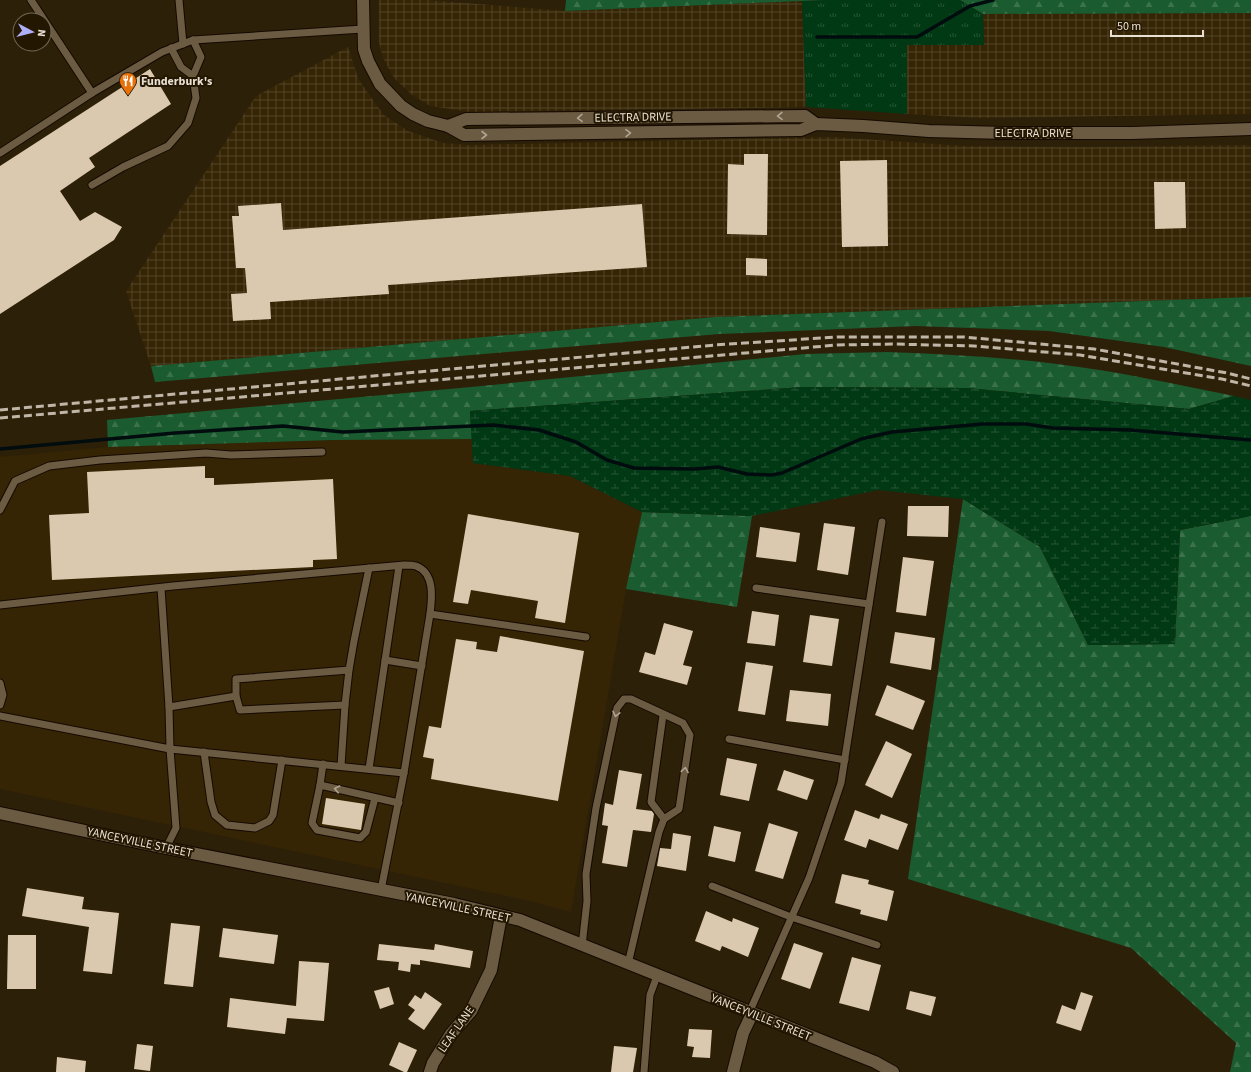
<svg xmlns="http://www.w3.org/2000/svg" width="1251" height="1072" viewBox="0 0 1251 1072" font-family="'Source Sans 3',sans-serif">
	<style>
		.built { fill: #352505 }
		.industrial { fill: url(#industrial-grid) }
		.grass { fill: url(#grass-tufts) }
		.forest { fill: url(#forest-firs) }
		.wetland { fill: url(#wetland-marsh) }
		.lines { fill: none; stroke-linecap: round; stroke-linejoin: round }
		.stream { stroke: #000c0d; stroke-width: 3.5 }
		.building { fill: #dac9ae }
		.lane-casing { stroke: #150900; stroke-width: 9 }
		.street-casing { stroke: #150900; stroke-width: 14 }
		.secondary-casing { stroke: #150900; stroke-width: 14 }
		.lane { stroke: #6a5b42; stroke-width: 7 }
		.street { stroke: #6a5b42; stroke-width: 12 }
		.secondary { stroke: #6a5b42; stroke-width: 12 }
		.rail { stroke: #c0b6a7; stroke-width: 3; stroke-dasharray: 8 4; stroke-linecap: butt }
		.oneway { stroke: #b0a492 }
		.labels { text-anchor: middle; stroke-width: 4; stroke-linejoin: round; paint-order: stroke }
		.poi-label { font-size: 12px; font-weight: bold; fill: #e9e0d3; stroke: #231701; text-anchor: start }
		.street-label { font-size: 12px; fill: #e9e0d3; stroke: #231701 }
	</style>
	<defs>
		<pattern id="industrial-grid" width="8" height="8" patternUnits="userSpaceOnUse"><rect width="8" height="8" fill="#352505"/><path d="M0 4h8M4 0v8" fill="none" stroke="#524429"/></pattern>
		<pattern id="grass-tufts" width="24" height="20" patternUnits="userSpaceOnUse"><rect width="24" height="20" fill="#003914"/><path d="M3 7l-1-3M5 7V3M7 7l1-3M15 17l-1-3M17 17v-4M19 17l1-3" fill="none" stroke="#255535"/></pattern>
		<pattern id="forest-firs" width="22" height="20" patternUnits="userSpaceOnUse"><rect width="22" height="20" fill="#1a5b2f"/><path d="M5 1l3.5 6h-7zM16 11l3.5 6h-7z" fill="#3b724c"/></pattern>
		<pattern id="wetland-marsh" width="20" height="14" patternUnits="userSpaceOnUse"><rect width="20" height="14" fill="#003914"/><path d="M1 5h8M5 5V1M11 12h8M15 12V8" fill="none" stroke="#255535"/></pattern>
	</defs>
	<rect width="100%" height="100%" fill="#2d2008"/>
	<path class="built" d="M472,439L473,463L570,476L642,512L626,589L571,912L530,901L0,789V457L108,447L334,440Z"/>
	<g class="industrial">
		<path d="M379,0H427L565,11L802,1L806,107L471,112L430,106L411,94L394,78L383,58L379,42Z"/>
		<path d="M1251,13V114L979,118L907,114V45H984L983,14Z"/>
		<path d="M348,47L358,78L370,96L384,115L408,131L443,143L469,145L832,137L965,146L1082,147L1251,145V297L715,317L151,366L126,291L256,96Z"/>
	</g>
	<path class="grass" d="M824,0H960L983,14L984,45H907V114L806,107L802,1Z"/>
	<g class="forest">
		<path d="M566,0H824L565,11Z"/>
		<path d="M960,0H1251V13L983,14Z"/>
		<path d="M1251,297V366L1164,347L1049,331L916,326L719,334L155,382L151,366L715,317Z"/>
		<path d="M887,352C944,354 1001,357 1057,364C1116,371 1175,384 1234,396L1189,409L967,388L802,387L470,411L472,439L334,440L108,447L107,420L471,387L805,354Z"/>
		<path d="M963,499L1040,547L1088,645L1175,644L1180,530L1251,516V1072H1230L1236,1043L1131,948L908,879Z"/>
		<path d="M642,512L752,516L737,607L626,589Z"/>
	</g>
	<path class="wetland" d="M802,387L967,388L1189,409L1234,396L1251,400V516L1180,530L1175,644L1088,645L1040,547L963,499L878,490L752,516L642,512L570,476L473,463L470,411Z"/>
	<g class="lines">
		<g class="stream">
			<path d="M817,37H917L970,6L993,0"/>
			<path d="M0,449L175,433L283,426L343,432L493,425L539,430L576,442L607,460L634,468L694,469L718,467L747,474L772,475L782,473L861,439L892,432L983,424H1026L1053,428L1130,430L1251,440"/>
		</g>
	</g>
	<g class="building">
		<path d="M150,69L171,104L89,158L95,167L60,191L80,221L95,212L122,227L114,240L0,314V166Z"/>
		<path d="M744,154H768L767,235L727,234L728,164L744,165Z"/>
		<path d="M887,160L888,246L842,247L840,161Z"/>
		<path d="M1154,182H1185L1186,228L1155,229Z"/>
		<path d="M281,203L283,230L642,204L647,267L388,285L389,294L270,302L271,319L233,321L231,294L247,293L245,268H236L232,216H239L238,206Z"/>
		<path d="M746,258L767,259V276L746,275Z"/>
		<path d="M205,466V478H214V485L333,479L337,559L313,560V567L52,580L49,515L89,513L87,472Z"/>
		<path d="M908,506H949L948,537L907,536Z"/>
		<path d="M468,514L579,533L565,623L535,618L538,601L471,590L468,604L453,602Z"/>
		<path d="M824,523L855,527L848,575L817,570Z"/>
		<path d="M760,527L800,533L796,562L756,557Z"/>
		<path d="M903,557L934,561L926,616L896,612Z"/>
		<path d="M752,611L779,615L775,646L747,643Z"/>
		<path d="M810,615L839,619L832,666L803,662Z"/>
		<path d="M664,623L693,631L683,665L692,667L687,685L639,672L645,652L655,655Z"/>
		<path d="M895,632L935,638L931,670L890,663Z"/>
		<path d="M500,636L584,651L558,801L431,779L434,759L423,757L429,726L441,728L456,639L477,642L476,649L497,652Z"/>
		<path d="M746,662L773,666L765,715L738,711Z"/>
		<path d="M887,685L925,701L913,730L875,715Z"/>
		<path d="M790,690L831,694L828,726L786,721Z"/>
		<path d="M886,741L912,754L892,798L865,785Z"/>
		<path d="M727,758L757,764L749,801L720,795Z"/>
		<path d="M619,770L642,774L636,809L652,811L654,814L651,832L633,830L627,867L602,863L608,826L602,825L605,803L613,805Z"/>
		<path d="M784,770L814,780L807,800L777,790Z"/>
		<path d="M326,798L365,804L361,830L322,824Z"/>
		<path d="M855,810L879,819L881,814L908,824L898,850L869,839L866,848L844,840Z"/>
		<path d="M769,823L798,832L783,879L755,871Z"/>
		<path d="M714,826L741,832L735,862L708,856Z"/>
		<path d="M673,833L691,836L686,871L657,866L660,848L671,849Z"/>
		<path d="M842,874L869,880L868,884L894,891L887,921L860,914L861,910L835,903Z"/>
		<path d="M27,888L84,897L82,909L119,913L112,974L83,971L89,927L22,916Z"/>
		<path d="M706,911L732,922L733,918L759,928L748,957L722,946L720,951L695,941Z"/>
		<path d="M171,923L200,926L193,987L164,984Z"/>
		<path d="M223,928L278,935L274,964L219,957Z"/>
		<path d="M8,935H36V989H7Z"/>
		<path d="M794,943L823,953L810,989L781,979Z"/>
		<path d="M379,944L434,950L435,944L473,951L470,968L420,960V965L411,964L410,972L398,970L399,962L377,960Z"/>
		<path d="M852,957L881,965L869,1011L839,1003Z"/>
		<path d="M299,961L329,963L324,1021L287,1018L285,1034L227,1027L230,998L296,1006Z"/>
		<path d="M389,987L394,1004L380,1009L374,991Z"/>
		<path d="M910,991L936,997L931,1016L906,1009Z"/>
		<path d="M425,992L442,1004L424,1030L408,1019L415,1010L408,1005L415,995L421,999Z"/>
		<path d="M1081,992L1093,996L1081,1031L1056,1023L1062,1005L1075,1010Z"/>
		<path d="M689,1029L712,1030L710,1058L692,1057L694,1047L687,1046Z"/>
		<path d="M399,1042L417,1050L407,1072H404L389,1065Z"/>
		<path d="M137,1044L153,1046L150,1071L134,1069Z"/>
		<path d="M614,1046L637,1048L633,1072H611Z"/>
		<path d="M57,1057L86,1061L85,1072H56Z"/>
	</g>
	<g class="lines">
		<defs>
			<g id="lane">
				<path d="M31,0L92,93"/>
				<path d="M179,0L183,44"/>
				<path d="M171,48L181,67L193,76L201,57L193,40"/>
				<path d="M0,153L92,93L162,52L193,40L363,29"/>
				<path d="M92,185L123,167L168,146L188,123L196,98L193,76"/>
				<path d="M0,510L15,481L49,466L100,460L206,453L231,455L322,452"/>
				<path d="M756,588L869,604"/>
				<path d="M0,605L173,586L404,565C408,565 413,565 416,566C435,573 432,598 430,614L404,773L381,890"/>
				<path d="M430,614L586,637"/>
				<path d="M385,660L422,666"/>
				<path d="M0,683L3,695L0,705"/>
				<path d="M236,696L240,710L345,705"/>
				<path d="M169,707L236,696V679L349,670L354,641L369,568"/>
				<path d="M663,715L651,802L664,819"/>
				<path d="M0,716L170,749L169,707L161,588"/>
				<path d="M729,739L845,760"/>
				<path d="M204,752L211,802L215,815L227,825L255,828L269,821L273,815L282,760"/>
				<path d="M341,766L345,705L349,670"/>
				<path d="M369,769L399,566"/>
				<path d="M320,785L323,764"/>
				<path d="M375,798L366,832L360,838L317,830L312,823L320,785L399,803"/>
				<path d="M166,848L176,828L170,749L404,773"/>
				<path d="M712,886L791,917L877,945"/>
				<path d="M582,946L587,901L586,874L596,808L617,708L624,699H631L683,723L690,735L679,809L664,819L659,832L628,964"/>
				<path d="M749,1013L809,878L841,783L882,522"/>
				<path d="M644,1072L650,995L657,976"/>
			</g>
			<g id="street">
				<path d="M363,0L364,49L368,61L380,84L401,106L413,114L428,121L448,126L464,135L801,130L816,124L863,126L929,131L1005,133H1132L1251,129"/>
				<path d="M448,126L466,119L805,116L816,124"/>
				<path d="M430,1072L433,1063L451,1034L471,1011L491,970L501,916"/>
				<path d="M733,1072L743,1033L752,1014"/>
			</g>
			<path id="secondary" d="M0,813L166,848L454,904L520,920L875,1062L893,1072"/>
		</defs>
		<use href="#lane" class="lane-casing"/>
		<use href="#street" class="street-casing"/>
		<use href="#secondary" class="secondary-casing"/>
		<use href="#lane" class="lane"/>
		<use href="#street" class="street"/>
		<use href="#secondary" class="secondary"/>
		<g class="rail">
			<path d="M0,410L715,345L837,337H964L1094,349L1227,373L1251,379"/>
			<path d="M0,418L837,345L892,344L974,346L1080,355L1222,379L1251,386"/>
		</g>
	</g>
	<defs><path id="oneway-chevron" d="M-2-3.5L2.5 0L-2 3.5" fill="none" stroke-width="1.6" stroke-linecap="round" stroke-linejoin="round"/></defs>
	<g class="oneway">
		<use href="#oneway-chevron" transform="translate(780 116) rotate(179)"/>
		<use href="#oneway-chevron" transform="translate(580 118) rotate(179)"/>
		<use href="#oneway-chevron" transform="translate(628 133) rotate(-1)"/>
		<use href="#oneway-chevron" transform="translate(484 135)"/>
		<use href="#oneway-chevron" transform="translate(616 714) rotate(103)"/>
		<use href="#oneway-chevron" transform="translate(685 770) rotate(-81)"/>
		<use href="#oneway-chevron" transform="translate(337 789) rotate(-167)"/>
	</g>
	<defs>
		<symbol id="restaurant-pin" viewBox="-11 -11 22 30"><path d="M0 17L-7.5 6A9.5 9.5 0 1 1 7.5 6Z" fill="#e8710a" stroke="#231701"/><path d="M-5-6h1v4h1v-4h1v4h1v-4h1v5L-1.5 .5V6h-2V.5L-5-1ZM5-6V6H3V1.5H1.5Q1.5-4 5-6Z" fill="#fff"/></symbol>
	</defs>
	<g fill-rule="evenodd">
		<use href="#restaurant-pin" x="118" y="71" width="20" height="27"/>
	</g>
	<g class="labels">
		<g class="poi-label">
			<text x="141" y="85">Funderburk's</text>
		</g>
		<g class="street-label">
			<text transform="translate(633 117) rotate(-1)" y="4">ELECTRA DRIVE</text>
			<text x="1033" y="137">ELECTRA DRIVE</text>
			<text transform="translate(140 842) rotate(12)" y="4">YANCEYVILLE STREET</text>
			<text transform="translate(458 907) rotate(12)" y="4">YANCEYVILLE STREET</text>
			<text transform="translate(761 1017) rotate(22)" y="4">YANCEYVILLE STREET</text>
			<text transform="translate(456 1029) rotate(-55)" y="4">LEAF LANE</text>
		</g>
	</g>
	<g transform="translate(32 32) rotate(97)"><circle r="19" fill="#231701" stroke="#726755"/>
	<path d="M0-3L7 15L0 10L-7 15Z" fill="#afaefa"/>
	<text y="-6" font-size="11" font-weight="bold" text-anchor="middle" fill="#e9e0d3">N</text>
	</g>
	<path d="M1111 30v6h92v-6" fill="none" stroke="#e9e0d3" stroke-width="2"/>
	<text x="1117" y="30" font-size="12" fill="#e9e0d3" stroke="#231701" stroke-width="3" paint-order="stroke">50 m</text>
</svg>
